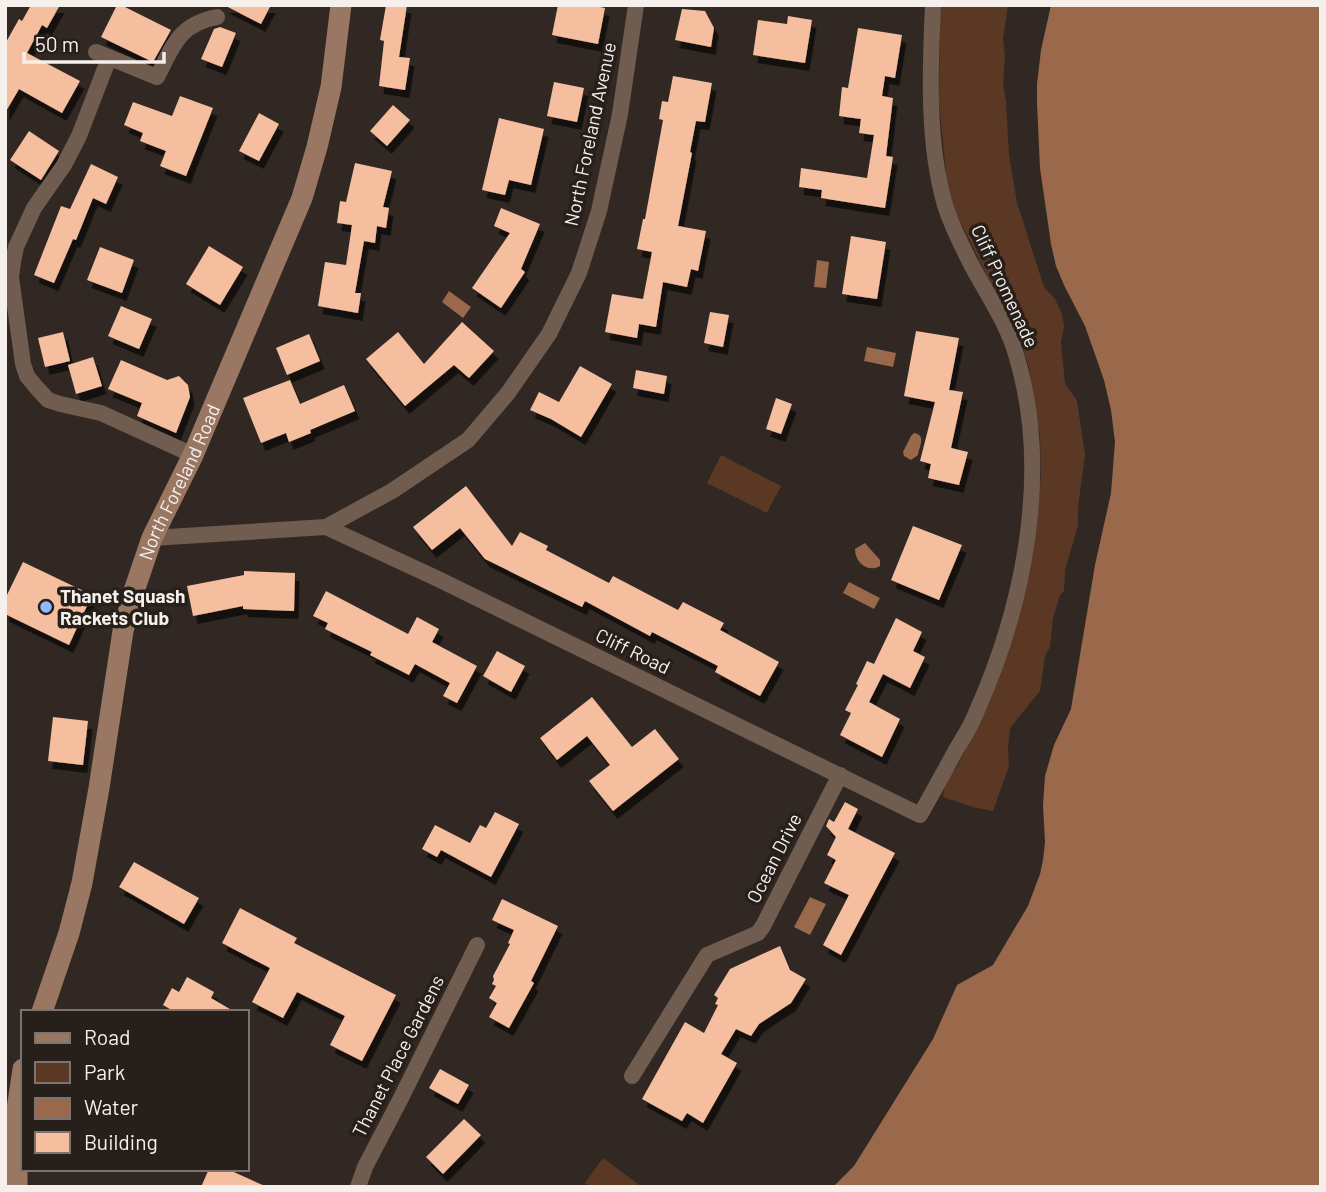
<svg xmlns="http://www.w3.org/2000/svg" width="1326" height="1192" viewBox="0 0 1326 1192" font-family="Barlow,sans-serif">
	<style>
		.green { fill: #5b3824 }
		.water { fill: #9a694c }
		.building { fill: #f5be9f; filter: url(#shadow) }
		.lines { fill: none; stroke-linecap: round; stroke-linejoin: round }
		.street { stroke: #715c50; stroke-width: 16 }
		.secondary { stroke: #997763; stroke-width: 21 }
		.poi-dot { fill: #90b8fd; stroke: #271f1a; stroke-width: 2.5 }
		.labels { text-anchor: middle; stroke-width: 7; stroke-linejoin: round; paint-order: stroke }
		.street-label { font-size: 19px; fill: #f6f0ed; stroke: #271f1a }
		.poi-label { font-size: 19px; font-weight: bold; fill: #f6f0ed; stroke: #271f1a; text-anchor: start }
	</style>
	<defs>
		<filter id="shadow"><feDropShadow dx="4.5" dy="8" stdDeviation="0" flood-color="#0009"/></filter>
	</defs>
	<rect width="100%" height="100%" fill="#312823"/>
	<g class="green">
		<path d="M940,5H1008L1003,38L1005,58L1003,83L1006,102L1009,155L1017,203L1044,287L1055,299L1062,314L1064,326L1061,342L1065,383L1077,401L1085,455L1078,507V525L1065,570L1064,591L1060,595L1053,618L1050,647L1045,656L1040,691L1010,728L1008,749L1009,766L993,811L973,807L943,797L945,783L957,767L989,703L999,678L1016,624L1037,525L1041,473L1040,436L1029,367L1019,337L990,282L953,207L947,184L939,101Z"/>
		<path d="M721,455L781,486L767,513L707,483Z"/>
		<path d="M603,1158L642,1187H590L585,1183Z"/>
	</g>
	<g class="water">
		<path d="M1051,5H1321V1187H833L854,1166L933,1039L957,985L993,965L1028,906L1040,874L1043,860L1045,842L1043,805L1045,776L1054,745L1071,709L1095,565L1111,493L1115,442L1111,410L1104,380L1085,326L1064,285L1056,266L1051,244L1040,168L1037,103V84L1041,50Z"/>
		<path d="M817,260L829,262L826,288L814,287Z"/>
		<path d="M449,291L471,307L463,318L442,302Z"/>
		<path d="M867,347L896,353L893,367L864,361Z"/>
		<path d="M914,433C927,435 919,447 918,455L911,460L904,456L903,452L911,436Z"/>
		<path d="M865,543L880,560V566C868,573 855,563 855,549Z"/>
		<path d="M849,582L880,598L874,609L843,593Z"/>
		<path d="M810,897L826,904L810,935L794,927Z"/>
	</g>
	<g class="building">
		<path d="M31,5H60L47,28L42,25L27,53L80,81L62,113L19,89L5,113V44L19,19L22,21Z"/>
		<path d="M117,5H121L171,30L153,62L101,37Z"/>
		<path d="M224,5H271L261,24Z"/>
		<path d="M386,5H407L399,57L410,58L405,90L379,86L384,41L380,40Z"/>
		<path d="M558,5H590L605,8L598,44L552,35Z"/>
		<path d="M682,9L705,11L714,28L711,47L675,40Z"/>
		<path d="M788,16L812,20L805,63L753,55L758,20L787,24Z"/>
		<path d="M220,27L236,33L222,67L201,59L214,29Z"/>
		<path d="M858,28L902,35L895,78L885,76L882,96L893,98L886,156L893,157L885,208L821,198L822,190L799,187L801,168L867,178L874,135L859,133L861,119L839,116L842,87L848,88Z"/>
		<path d="M673,76L712,83L705,122L696,121L690,152L692,153L678,226L706,231L698,271L691,269L687,287L663,282L656,327L639,324L637,338L605,332L612,294L643,299L652,252L637,249L643,219H645L663,120L659,119L662,101L668,102Z"/>
		<path d="M554,82L584,88L577,122L547,116Z"/>
		<path d="M180,96L213,108L186,176L160,166L166,151L140,141L143,133L124,125L133,102L172,116Z"/>
		<path d="M393,105L410,120L387,146L370,131Z"/>
		<path d="M259,113L279,124L259,161L239,151Z"/>
		<path d="M499,118L544,129L531,185L509,180L505,195L482,190Z"/>
		<path d="M29,131L59,151L41,180L10,160Z"/>
		<path d="M355,163L392,171L383,207L389,208L386,228L377,226L375,243L364,241L355,293H361L358,313L318,306L325,262L346,265L352,225L337,223L340,201L346,202Z"/>
		<path d="M91,164L118,177L106,204L93,198L76,240L73,239L54,283L34,275L61,206L70,209Z"/>
		<path d="M501,208L540,224L521,269L525,272L501,308L472,288L510,233L494,226Z"/>
		<path d="M851,236L886,242L877,299L842,294Z"/>
		<path d="M209,246L243,267L220,305L186,284Z"/>
		<path d="M100,247L134,260L122,293L87,280Z"/>
		<path d="M121,306L152,319L139,349L108,336Z"/>
		<path d="M710,312L729,315L723,347L704,343Z"/>
		<path d="M462,322L494,351L469,378L454,365L405,406L366,359L398,332L424,364Z"/>
		<path d="M916,331L959,338L949,390L963,392L951,448L968,452L959,485L928,478L931,464L920,461L935,402L904,396Z"/>
		<path d="M63,332L70,361L45,367L38,338Z"/>
		<path d="M309,334L320,361L287,375L276,348Z"/>
		<path d="M93,357L102,386L76,394L68,365Z"/>
		<path d="M121,360L167,380L179,376L188,385L190,397L176,433L137,416L142,403L108,389Z"/>
		<path d="M580,366L612,384L581,437L551,419L530,410L539,392L559,402Z"/>
		<path d="M636,370L667,376L664,394L633,388Z"/>
		<path d="M290,380L300,404L344,385L355,411L310,430L311,433L289,442L286,433L261,443L243,398Z"/>
		<path d="M776,398L792,404L781,434L766,429Z"/>
		<path d="M466,486L512,546L520,532L548,546L546,550L609,583L613,576L678,610L683,602L724,623L720,630L779,662L760,696L715,672L718,666L652,632L650,636L585,601L582,607L485,559L460,528L432,550L413,527Z"/>
		<path d="M913,526L962,545L939,600L891,580Z"/>
		<path d="M23,562L92,595L69,645L5,614V599Z"/>
		<path d="M244,571L295,573L294,611L243,609V606L193,616L187,586L244,575Z"/>
		<path d="M326,591L408,634L417,617L439,629L432,642L477,666L457,703L443,696L450,683L415,664L409,675L370,655L372,652L325,629L328,623L313,616Z"/>
		<path d="M896,618L922,632L913,651L925,657L910,688L883,674L869,702L900,719L882,757L840,735L851,713L845,710L858,685L856,684L867,661L874,664Z"/>
		<path d="M497,651L525,666L511,692L483,676Z"/>
		<path d="M592,697L632,747L655,729L679,759L613,811L589,781L610,765L587,736L557,760L540,738Z"/>
		<path d="M53,717L88,721L83,765L48,761Z"/>
		<path d="M845,802L858,809L848,829L895,853L841,955L823,945L849,895L824,883L836,860L827,855L836,837L826,826L829,819L834,822Z"/>
		<path d="M495,812L519,824L491,877L441,850L437,857L422,849L435,825L470,843L480,825L486,828Z"/>
		<path d="M134,862L199,898L184,924L119,887Z"/>
		<path d="M502,899L558,926L531,981L534,983L509,1028L489,1017L497,1003L489,998L496,986L492,984L494,980L493,976L510,944L508,943L514,930L492,920Z"/>
		<path d="M240,908L297,938L294,943L396,995L362,1061L330,1045L345,1016L297,992L283,1018L252,1002L270,968L222,943Z"/>
		<path d="M780,946L790,970L806,979L791,1003L759,1024L751,1036L736,1029L721,1054L737,1063L703,1123L687,1113L682,1121L642,1099L685,1022L704,1033L718,1005L715,1004L718,998L714,995L730,969Z"/>
		<path d="M187,977L214,992L211,998L235,1012H175L163,1005L172,988L179,992Z"/>
		<path d="M440,1069L469,1085L458,1104L429,1088Z"/>
		<path d="M464,1119L481,1135L443,1174L426,1157Z"/>
		<path d="M209,1169H227L267,1187H201Z"/>
	</g>
	<g class="lines">
		<g class="street">
			<path d="M96,52L157,77C173,46 179,24 217,17"/>
			<path d="M109,58L79,136L64,165L34,208L16,247L13,262L11,277L23,364L27,376L36,387L48,400L60,404L101,413L193,455"/>
			<path d="M326,527L436,578L920,815C932,794 944,772 956,750C963,738 971,726 976,713C1024,606 1051,472 1017,358C1007,320 982,288 966,254C958,238 950,221 945,205C927,144 930,68 933,5"/>
			<path d="M152,538L326,527L392,491L468,440L508,393L549,334L579,273L599,211L620,114L636,5"/>
			<path d="M632,1076L707,955L758,933L763,926L840,775"/>
			<path d="M358,1187L365,1167L400,1100L477,945"/>
		</g>
		<g class="secondary">
			<path id="s1" d="M42,1012L69,933L82,883L99,788L123,631L134,591L152,538L193,455L302,198L317,147L331,87L341,5"/>
			<path d="M17,1187V1109L23,1069"/>
		</g>
	</g>
	<circle class="poi-dot" cx="46" cy="607" r="7"/>
	<g class="labels">
		<g class="street-label">
			<text transform="translate(590 134) rotate(-78)" y="7">North Foreland Avenue</text>
			<text transform="translate(1005 286) rotate(65)" y="7">Cliff Promenade</text>
			<text dy="7" stroke="none"><textPath href="#s1" startOffset="550">North Foreland Road</textPath></text>
			<text transform="translate(633 651) rotate(26)" y="7">Cliff Road</text>
			<text transform="translate(774 858) rotate(-63)" y="7">Ocean Drive</text>
			<text transform="translate(398 1056) rotate(-63)" y="7">Thanet Place Gardens</text>
		</g>
		<g class="poi-label">
			<text x="60" y="603">Thanet Squash<tspan x="60" dy="22">Rackets Club</tspan></text>
		</g>
	</g>
	<rect width="1326" height="1192" fill="none" stroke="#f6f0ed" stroke-width="14"/>
	<rect x="21" y="1010" width="228" height="161" fill="#271f1a" stroke="#7a736e" stroke-width="2"/>
	<rect x="35" y="1033" width="35" height="10" fill="#997763" stroke="#7a736e" stroke-width="2"/>
	<text x="84" y="1045" font-size="21" fill="#f6f0ed">Road</text>
	<rect x="35" y="1062" width="35" height="21" fill="#5b3824" stroke="#7a736e" stroke-width="2"/>
	<text x="84" y="1080" font-size="21" fill="#f6f0ed">Park</text>
	<rect x="35" y="1098" width="35" height="21" fill="#9a694c" stroke="#7a736e" stroke-width="2"/>
	<text x="84" y="1115" font-size="21" fill="#f6f0ed">Water</text>
	<rect x="35" y="1132" width="35" height="21" fill="#f5be9f" stroke="#7a736e" stroke-width="2"/>
	<text x="84" y="1150" font-size="21" fill="#f6f0ed">Building</text>
	<path d="M24 52v10h140v-10" fill="none" stroke="#f6f0ed" stroke-width="3.5"/>
	<text x="35" y="52" font-size="21" fill="#f6f0ed" stroke="#271f1a" stroke-width="5" paint-order="stroke">50 m</text>
</svg>
